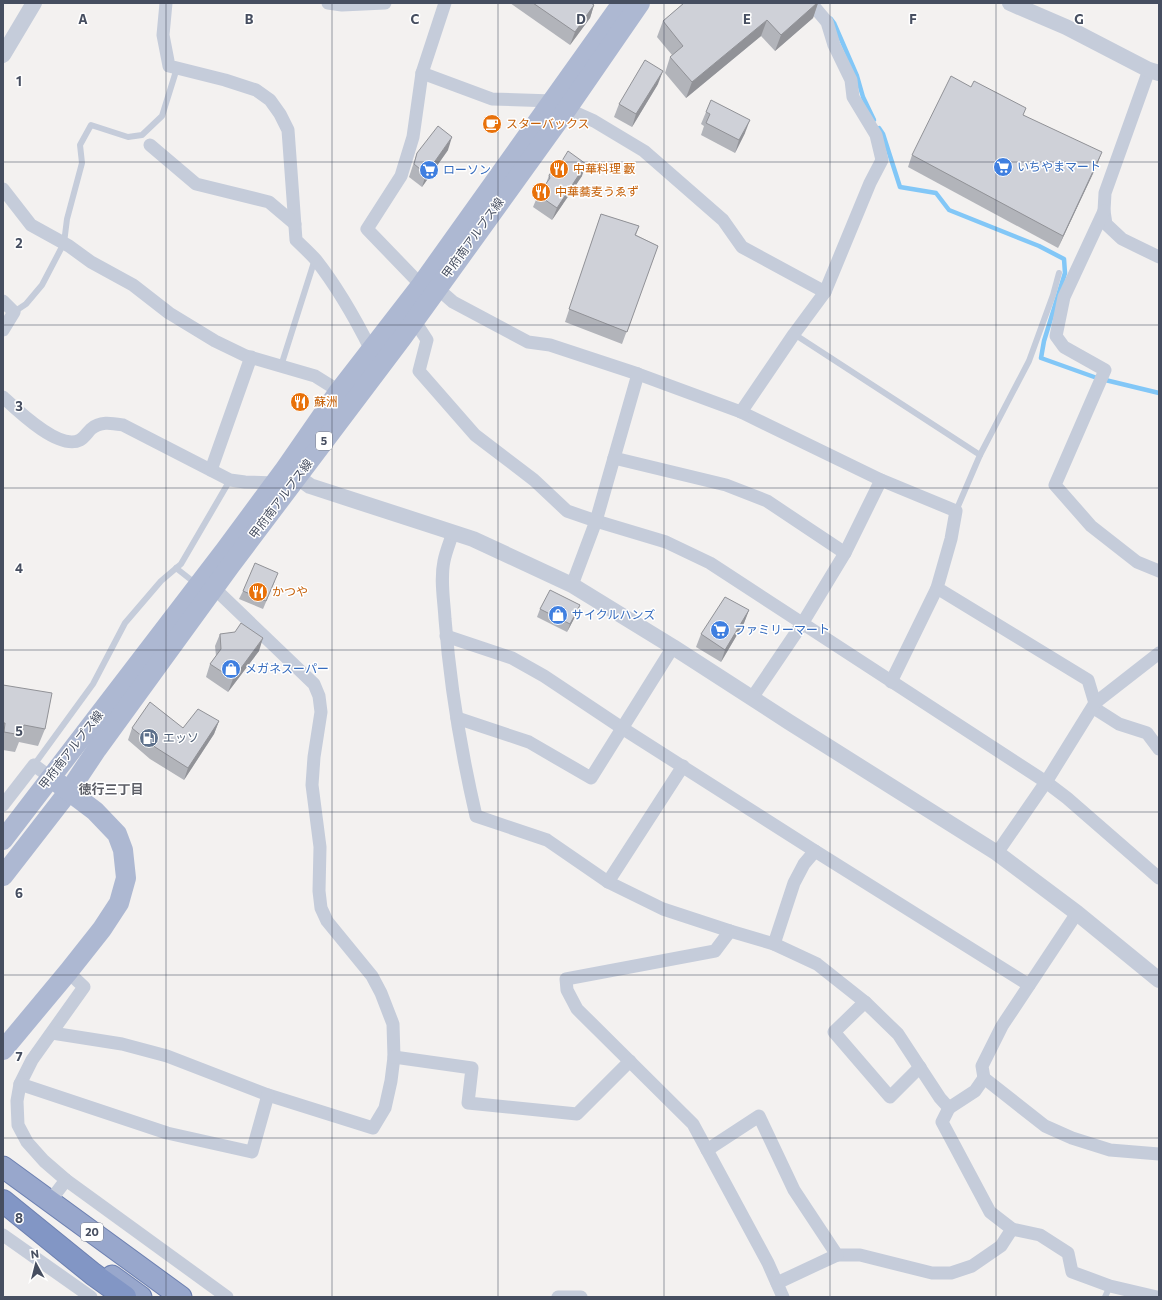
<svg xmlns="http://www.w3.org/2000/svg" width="1162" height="1300" viewBox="0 0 1162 1300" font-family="Commissioner,'Noto Sans JP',sans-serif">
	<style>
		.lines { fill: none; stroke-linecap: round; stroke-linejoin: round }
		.stream { stroke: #82c7f7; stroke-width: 4.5 }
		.trunk-casing { stroke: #6d80b1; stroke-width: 23 }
		.motorway-casing { stroke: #6d80b1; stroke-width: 24 }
		.service { stroke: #c5ccda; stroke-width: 6 }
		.minor { stroke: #c5ccda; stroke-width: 13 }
		.tertiary { stroke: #c5ccda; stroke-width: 16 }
		.primary { stroke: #adb8d2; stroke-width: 20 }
		.trunk { stroke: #98a7cc; stroke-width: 21 }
		.motorway { stroke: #8296c5; stroke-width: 22 }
		.wall { fill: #b2b4ba }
		.shaded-wall { fill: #919297 }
		.building { fill: #cfd1d8; stroke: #919297 }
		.grid { fill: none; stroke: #464e60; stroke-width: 1; stroke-opacity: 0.55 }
		.labels { text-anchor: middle; stroke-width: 3; stroke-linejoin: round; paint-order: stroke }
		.shield { fill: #fff; stroke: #7e8390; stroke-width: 1 }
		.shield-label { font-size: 11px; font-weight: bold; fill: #464e60 }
		.food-label { font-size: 12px; fill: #c56008; stroke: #fff; text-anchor: start }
		.shop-label { font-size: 12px; fill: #366cbe; stroke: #fff; text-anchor: start }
		.street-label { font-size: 12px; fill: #464e60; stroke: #fff }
		.service-label { font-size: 12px; fill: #4e5e75; stroke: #fff; text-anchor: start }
		.neighbourhood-label { font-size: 13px; font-weight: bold; fill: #5c5e66; stroke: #fff }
		.grid-label { font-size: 13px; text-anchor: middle; font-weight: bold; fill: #464e60; stroke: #fff; stroke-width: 3; stroke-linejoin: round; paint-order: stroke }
	</style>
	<rect width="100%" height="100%" fill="#f3f1f0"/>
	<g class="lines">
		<g class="stream">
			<path d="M831,19L834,23L857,76L863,97L874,120"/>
			<path d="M879,128L883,134L900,187L936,193L949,210L1039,246L1064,259L1065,273L1044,341L1041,358L1097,378L1159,393"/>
		</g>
		<defs>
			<g id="trunk">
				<path d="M3,1167L181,1297"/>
				<path d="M112,1276L141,1297"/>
			</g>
			<path id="motorway" d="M3,1201L93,1274L125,1297"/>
		</defs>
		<use href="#trunk" class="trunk-casing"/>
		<use href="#motorway" class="motorway-casing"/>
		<g class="service">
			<path d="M14,312L26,304L42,285L64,243L67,219L82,163L80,145L91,125L128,137L142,135L162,116L177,68"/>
			<path d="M794,334L980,455"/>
			<path d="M281,366L315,259"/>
			<path d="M956,511L980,455L1029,361L1053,295L1059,273"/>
			<path d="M176,568L195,583"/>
			<path d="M34,765L93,684L125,623L161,581L181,564L230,480"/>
			<path d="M1105,1297L1110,1286"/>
		</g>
		<g class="minor">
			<path d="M166,3L163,35L169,66L225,80L256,90L270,100L280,114L288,130L296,240C303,247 310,253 316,260C338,288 355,318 371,350"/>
			<path d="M328,3L342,5L385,3"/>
			<path d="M1149,70L1105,193L1104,211L1106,224L1122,239L1159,257"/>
			<path d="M422,73L492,99L553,101L567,109L594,121L644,151L723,220L742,247L825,292"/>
			<path d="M150,145L196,184L269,202L295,224"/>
			<path d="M3,189L31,225L69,246L91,262L133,285L169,313L215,341L246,356L315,376L339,391"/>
			<path d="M1104,211L1064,297L1056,336L1064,347L1105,370L1055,485L1091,526L1137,562L1159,571"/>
			<path d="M421,285L367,229L401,176L413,137L422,73L445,3"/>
			<path d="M437,288L453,302L528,342L550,345L638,374L741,412L881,480L956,511L951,539L937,588L1088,680L1097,710L1119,724L1147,733L1159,749"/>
			<path d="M3,301L14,312L3,330"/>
			<path d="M414,320L427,340L419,371L475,435L534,480L567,511L596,521L666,542L710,563L1046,782L1067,798L1159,878"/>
			<path d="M3,397C17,410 59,451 80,440C84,438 87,433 91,429C100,421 111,423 123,425L230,480L245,482L275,483"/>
			<path d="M741,412L794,334L825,292L870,183L882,160L876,135L853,97L851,80L834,45L827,22L811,3"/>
			<path d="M614,458L726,485L767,501L845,553"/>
			<path d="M211,470L251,357"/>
			<path d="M453,532C450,542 446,551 444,561C440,580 444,600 445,619C450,685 461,751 476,816L547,840L608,882L663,909L730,931L774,944L817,964L865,1002L898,1034L940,1098L949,1108L942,1122L990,1212L1012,1229L1040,1235L1068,1253L1072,1272L1110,1286L1157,1297"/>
			<path d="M572,585L596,521L638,374"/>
			<path d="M446,636L512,658L544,676L622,728L815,851L1029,985"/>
			<path d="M891,682L937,588"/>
			<path d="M752,698L802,624L845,553L881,480"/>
			<path d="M457,718L529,742L591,778L673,647"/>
			<path d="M3,805L34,765L50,777"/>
			<path d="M997,853L1046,782L1095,703L1159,653"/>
			<path d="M608,882L683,766"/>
			<path d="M1077,913L1002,1026L982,1066L984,1078L1045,1126L1072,1138L1110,1150L1159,1154"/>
			<path d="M730,931L715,951L566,979L567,990L577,1009L693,1124L768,1263L783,1297"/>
			<path d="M774,944L794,883L804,864L815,851"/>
			<path d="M68,972L84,987L32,1060L20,1084L17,1101L18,1125L27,1142L44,1161L66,1180L227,1297"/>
			<path d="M865,1002L834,1032L890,1097L920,1067"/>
			<path d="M52,1033L122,1044L167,1056L268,1095L373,1128L385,1108L391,1081L394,1057L393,1024L381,993L372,976L327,921L321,908L319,891L320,847L312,785L314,757L321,712L319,696L314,684L214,588"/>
			<path d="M394,1057L472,1068L468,1103L577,1114L630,1061"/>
			<path d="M20,1084L167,1133L252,1152L268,1095"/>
			<path d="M949,1108L975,1091L984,1078"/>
			<path d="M707,1150L759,1116L794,1190L837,1255H860L932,1273H951L972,1266L1001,1246L1012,1229"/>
			<path d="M50,1201L66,1180"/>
			<path d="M3,1235L91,1297"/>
			<path d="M777,1283L837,1255"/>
			<path d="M558,1297H581"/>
		</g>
		<g class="tertiary">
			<path d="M1010,3L1066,27L1149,70L1159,73"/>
			<path d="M3,55L34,3"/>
			<path d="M288,470L310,486L473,539L572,585L673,647L789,722L997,853L1077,913L1159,980"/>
		</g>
		<g class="primary">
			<path d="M3,840L225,550L285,469L339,391L421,285L622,3"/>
			<path d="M3,876L69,791L97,749L230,566L402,338L567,109L640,3"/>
			<path d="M3,1050L68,972L102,929L119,903L126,878L123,850L117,834L95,811L58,783"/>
		</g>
		<use href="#trunk" class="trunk"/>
		<use href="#motorway" class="motorway"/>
	</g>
	<g class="wall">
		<path d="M510,3H591L594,5L590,18L570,45Z"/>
		<path d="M684,3H818L813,18L775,51L761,36L686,98L665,73L670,57L672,55L657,37L663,21Z"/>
		<path d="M658,84L632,127L614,117L619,104Z"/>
		<path d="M706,112L745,133L735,153L701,135L704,126L701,124Z"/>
		<path d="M1024,115L1097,165L1058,248L908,167L912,155Z"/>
		<path d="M448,150L422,187L409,177L417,153Z"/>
		<path d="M549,175L582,176L552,220L533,207L538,195L546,184Z"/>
		<path d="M601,214L639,226L636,235L658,246L622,344L565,322Z"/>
		<path d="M275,581L263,609L239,599L243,591Z"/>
		<path d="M580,605L577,613L567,632L537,617L540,609Z"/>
		<path d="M749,610L744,623L721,662L696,647L701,634Z"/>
		<path d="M220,634L259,651L228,692L206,677L210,664L216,656L215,646Z"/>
		<path d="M3,685L45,729L38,746L19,742L15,752L3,750Z"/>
		<path d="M219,721L214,734L184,780L150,759L128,740L132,728H183Z"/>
	</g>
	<g class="shaded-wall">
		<path d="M817,3H818L813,18L775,51L781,35Z"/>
		<path d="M594,5L590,18L570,45L575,32Z"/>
		<path d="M767,20L761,36L686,98L692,82Z"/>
		<path d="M663,71L658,84L632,127L636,114Z"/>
		<path d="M750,120L745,133L735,153L739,140Z"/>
		<path d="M452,137L448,150L422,187L426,174Z"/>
		<path d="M1102,152L1097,165L1058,248L1063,236Z"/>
		<path d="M586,164L582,176L552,220L557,208Z"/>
		<path d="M580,605L577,613L567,632L570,624Z"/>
		<path d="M749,610L744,623L721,662L725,650Z"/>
		<path d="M263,638L259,651L228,692L233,679Z"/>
		<path d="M219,721L214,734L184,780L188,768Z"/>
	</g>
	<g class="building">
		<path d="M533,3H591L594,5L575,32Z"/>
		<path d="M684,3H817L781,35L767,20L692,82L670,57L683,46L663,21Z"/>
		<path d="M645,60L663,71L636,114L619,104Z"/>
		<path d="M951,76L971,87L974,81L1026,108L1023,115L1102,152L1063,236L912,155Z"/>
		<path d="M711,100L750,120L739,140L706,123L710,114L706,112Z"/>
		<path d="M438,126L452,137L426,174L414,164L417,153Z"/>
		<path d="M568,151L586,164L557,208L538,195L550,178L549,175L554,169H557Z"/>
		<path d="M601,214L639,226L635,235L658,246L627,332L569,309Z"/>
		<path d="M255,563L278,573L266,601L243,591Z"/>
		<path d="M550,590L580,605L570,624L540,609Z"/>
		<path d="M725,597L749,610L725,650L701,634Z"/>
		<path d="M241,623L263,638L233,679L210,664L221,649L220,634L235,632Z"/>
		<path d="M3,685L52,693L45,729L24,725L21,735L4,732L5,723H3Z"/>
		<path d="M150,702L183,728L198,709L219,721L188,768L155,747L132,728Z"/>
	</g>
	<path class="grid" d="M166,3V1297M332,3V1297M498,3V1297M664,3V1297M830,3V1297M996,3V1297M3,162H1159M3,325H1159M3,488H1159M3,650H1159M3,812H1159M3,975H1159M3,1138H1159"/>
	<defs>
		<symbol id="cafe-disc" viewBox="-11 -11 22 22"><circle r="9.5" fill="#e8710a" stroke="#fff"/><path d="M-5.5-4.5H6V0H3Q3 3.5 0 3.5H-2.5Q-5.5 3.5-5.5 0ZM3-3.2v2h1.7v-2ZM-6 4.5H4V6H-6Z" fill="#fff"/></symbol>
		<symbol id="supermarket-disc" viewBox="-11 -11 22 22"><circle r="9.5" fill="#3f7fe0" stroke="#fff"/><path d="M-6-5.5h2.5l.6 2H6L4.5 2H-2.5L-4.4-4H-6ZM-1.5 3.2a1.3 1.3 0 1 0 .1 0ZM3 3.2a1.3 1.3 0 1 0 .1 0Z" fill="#fff"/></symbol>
		<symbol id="restaurant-disc" viewBox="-11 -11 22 22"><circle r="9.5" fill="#e8710a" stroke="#fff"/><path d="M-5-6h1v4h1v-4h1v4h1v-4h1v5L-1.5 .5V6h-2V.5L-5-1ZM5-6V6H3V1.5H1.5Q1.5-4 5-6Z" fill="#fff"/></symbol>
		<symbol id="shop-disc" viewBox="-11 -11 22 22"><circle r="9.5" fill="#3f7fe0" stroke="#fff"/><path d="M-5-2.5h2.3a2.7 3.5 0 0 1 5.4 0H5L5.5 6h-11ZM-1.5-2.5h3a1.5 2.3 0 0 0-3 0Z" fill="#fff"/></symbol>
		<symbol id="fuel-disc" viewBox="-11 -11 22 22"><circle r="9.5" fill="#5c6f8a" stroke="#fff"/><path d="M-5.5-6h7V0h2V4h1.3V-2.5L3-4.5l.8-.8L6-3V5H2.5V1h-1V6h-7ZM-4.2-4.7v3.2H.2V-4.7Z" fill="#fff"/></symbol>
	</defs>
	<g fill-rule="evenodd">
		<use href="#cafe-disc" x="481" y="113" width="22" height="22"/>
		<use href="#supermarket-disc" x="992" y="156" width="22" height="22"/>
		<use href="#restaurant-disc" x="548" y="158" width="22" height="22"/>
		<use href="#supermarket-disc" x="418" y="159" width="22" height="22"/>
		<use href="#restaurant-disc" x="530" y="181" width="22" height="22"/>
		<use href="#restaurant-disc" x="289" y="391" width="22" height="22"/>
		<use href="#restaurant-disc" x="247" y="581" width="22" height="22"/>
		<use href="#shop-disc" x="547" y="604" width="22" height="22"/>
		<use href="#supermarket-disc" x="709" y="619" width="22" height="22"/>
		<use href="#shop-disc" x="220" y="658" width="22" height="22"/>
		<use href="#fuel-disc" x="138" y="727" width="22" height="22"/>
	</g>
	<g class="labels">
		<g class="shield">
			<rect x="316" y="432" width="16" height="18" rx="3"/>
			<rect x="81" y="1223" width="22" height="18" rx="3"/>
		</g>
		<g class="shield-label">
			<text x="324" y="445">5</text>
			<text x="92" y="1236">20</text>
		</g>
		<g class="food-label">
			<text x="506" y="128">スターバックス</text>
			<text x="573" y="173">中華料理 藪</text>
			<text x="555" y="196">中華蕎麦うゑず</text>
			<text x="314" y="406">蘇洲</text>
			<text x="272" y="596">かつや</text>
		</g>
		<g class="shop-label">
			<text x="1017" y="171">いちやまマート</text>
			<text x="443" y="174">ローソン</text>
			<text x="572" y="619">サイクルハンズ</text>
			<text x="734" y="634">ファミリーマート</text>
			<text x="245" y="673">メガネスーパー</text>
		</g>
		<g class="street-label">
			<text transform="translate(473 238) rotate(-54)" y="4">甲府南アルプス線</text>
			<text transform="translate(281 499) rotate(-53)" y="4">甲府南アルプス線</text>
			<text transform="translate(71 750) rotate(-52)" y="4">甲府南アルプス線</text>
		</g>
		<g class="service-label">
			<text x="163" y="742">エッソ</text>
		</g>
		<g class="neighbourhood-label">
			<text x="111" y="794">徳行三丁目</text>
		</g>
	</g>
	<g class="grid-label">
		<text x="83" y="24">A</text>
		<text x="249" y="24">B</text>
		<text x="415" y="24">C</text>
		<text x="581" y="24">D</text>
		<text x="747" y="24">E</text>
		<text x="913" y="24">F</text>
		<text x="1079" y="24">G</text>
		<text x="19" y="86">1</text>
		<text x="19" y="248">2</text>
		<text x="19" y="411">3</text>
		<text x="19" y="573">4</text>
		<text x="19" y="736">5</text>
		<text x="19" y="898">6</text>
		<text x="19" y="1061">7</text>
		<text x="19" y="1223">8</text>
	</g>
	<rect width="1162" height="1300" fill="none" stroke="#464e60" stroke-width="8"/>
	<g transform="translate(36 1264) rotate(353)" stroke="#ffffff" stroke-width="3" paint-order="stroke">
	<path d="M0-3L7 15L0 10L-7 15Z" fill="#464e60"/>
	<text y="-6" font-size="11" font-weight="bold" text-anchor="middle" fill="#464e60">N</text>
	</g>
</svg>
